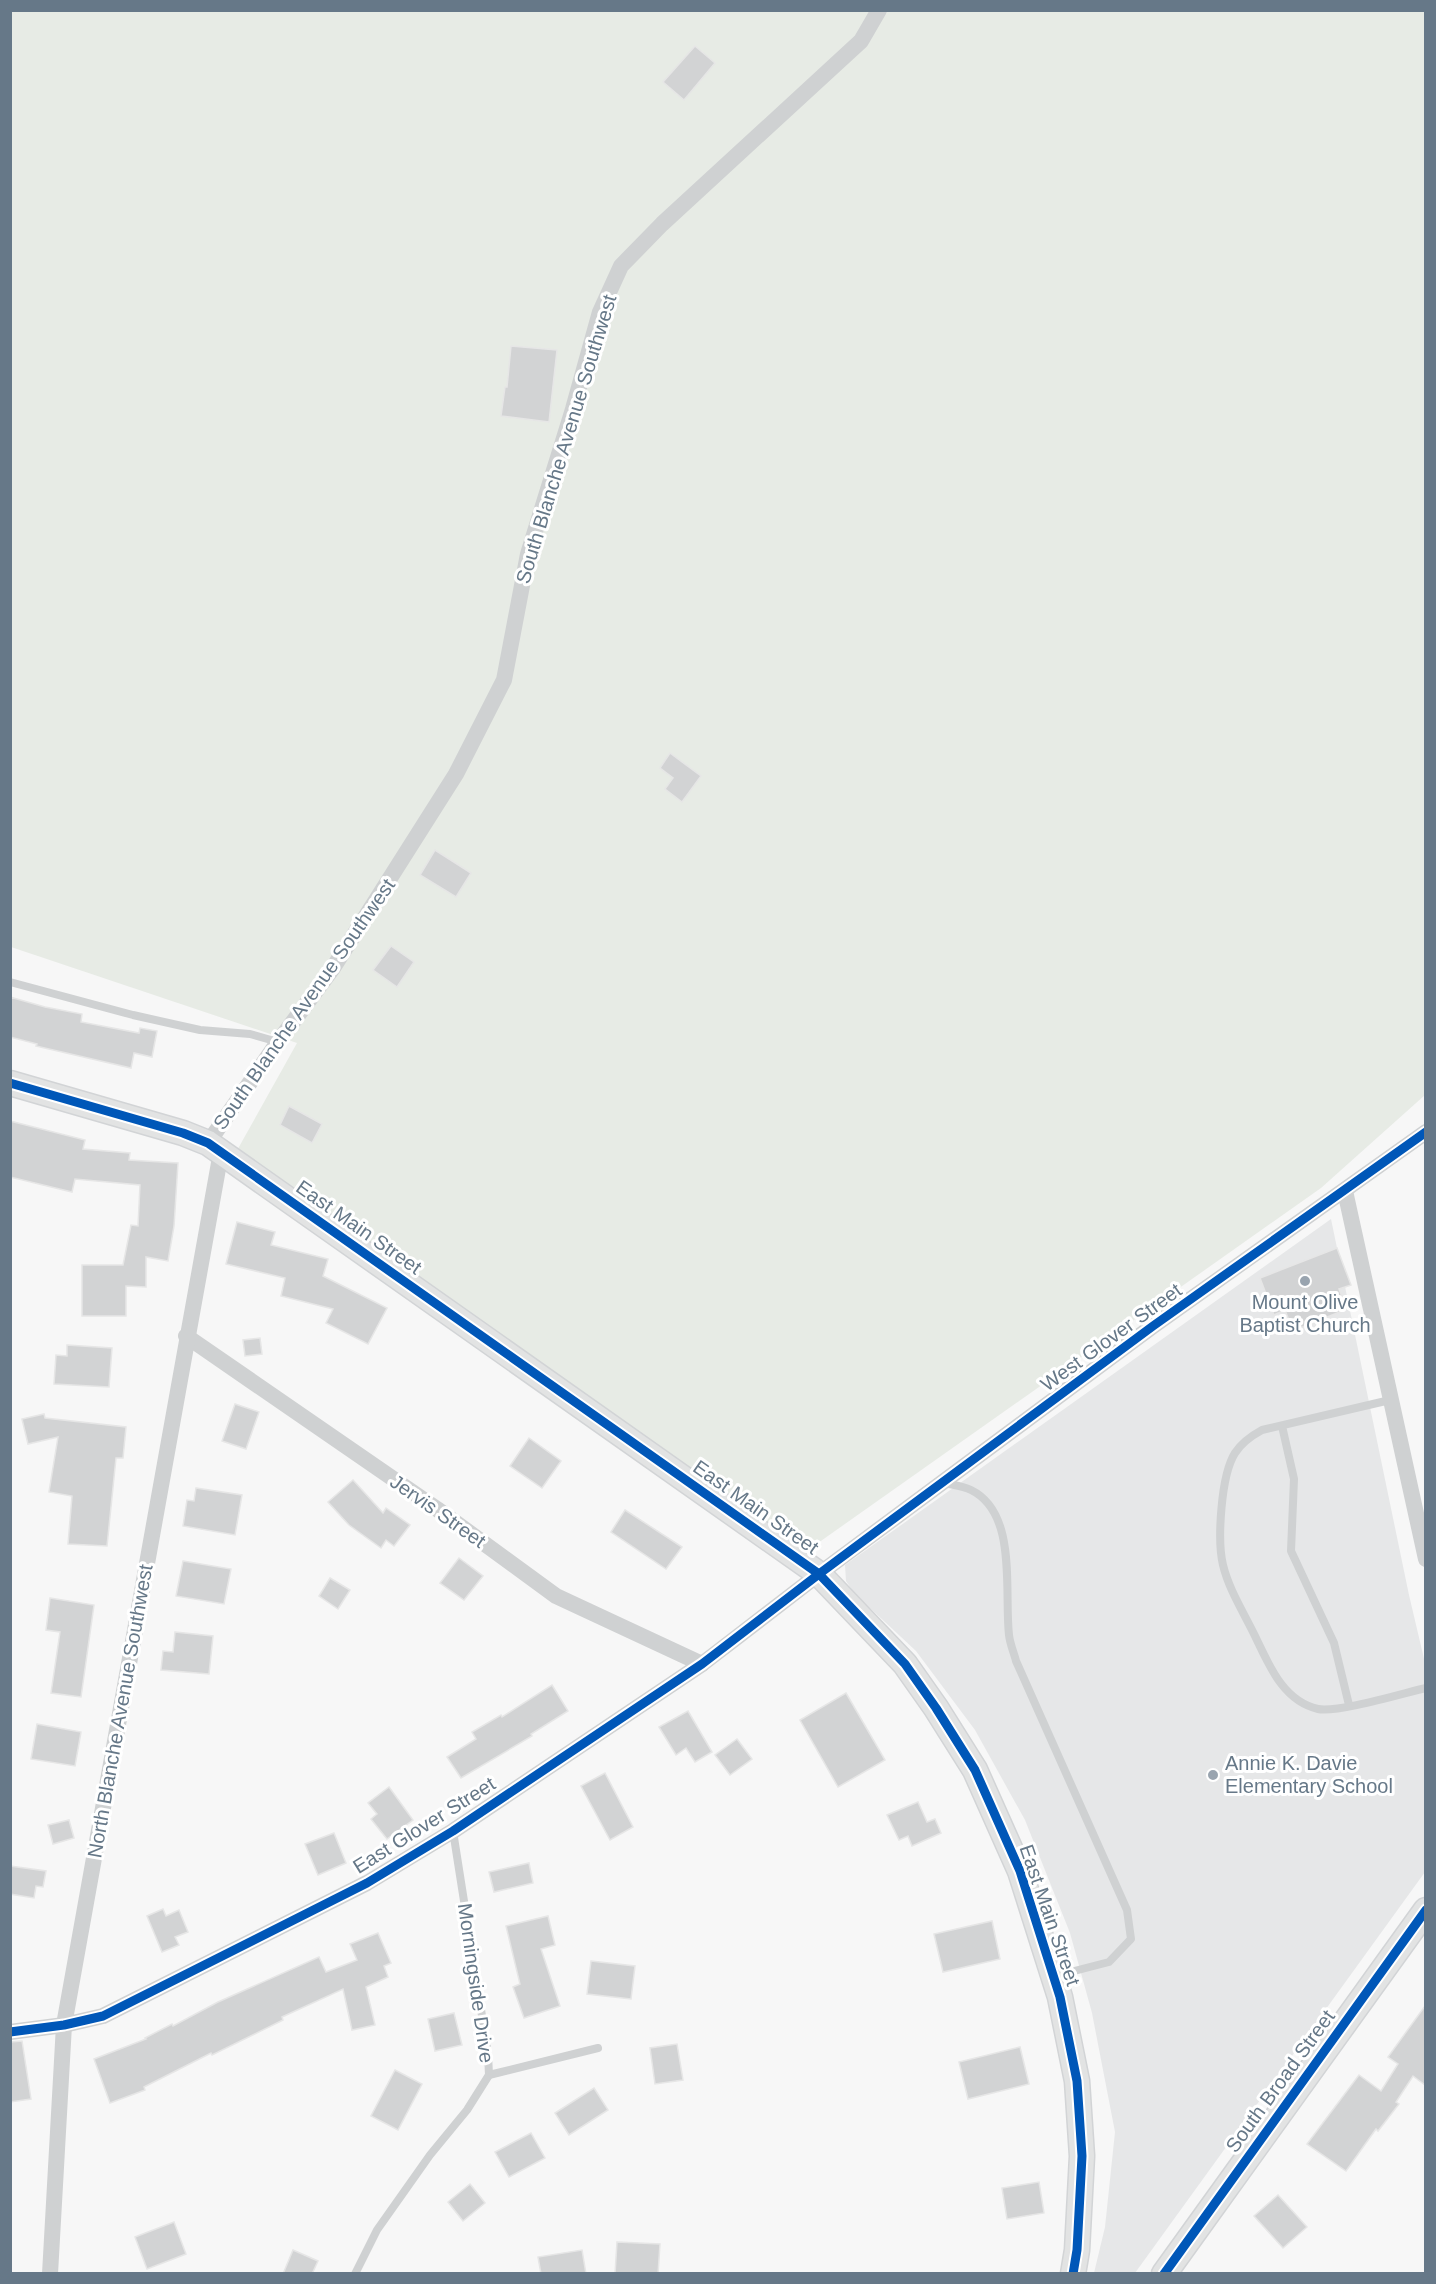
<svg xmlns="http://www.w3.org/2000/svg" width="1436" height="2284" viewBox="0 0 1436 2284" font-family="Arial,sans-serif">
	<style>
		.built { fill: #e6e7e8 }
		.green { fill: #e7ebe5 }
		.building { fill: #d2d3d4; stroke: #e6e6e6; stroke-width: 1.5 }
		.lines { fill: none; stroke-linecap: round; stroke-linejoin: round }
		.secondary-casing { stroke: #d2d4d6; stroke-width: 27 }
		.lane { stroke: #cfd1d2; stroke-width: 8 }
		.street { stroke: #cfd1d2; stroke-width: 16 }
		.secondary { stroke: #e2e3e3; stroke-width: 24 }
		.cycleway-casing { stroke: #fff; stroke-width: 13 }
		.cycleway { stroke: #0057b8; stroke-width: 9 }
		.poi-dot { fill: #99a4af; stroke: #fff; stroke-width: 2 }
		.labels { text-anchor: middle; stroke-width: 6; stroke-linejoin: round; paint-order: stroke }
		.street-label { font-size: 20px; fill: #667888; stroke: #fff }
		.poi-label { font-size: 20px; fill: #667888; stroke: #fff }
	</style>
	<rect width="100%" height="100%" fill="#f7f7f7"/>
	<path class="built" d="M1331,1219L1409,1595L1425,1663V1872L1135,2273H1094L1105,2227L1115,2132L1092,2013L1070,1933L1025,1820L975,1730L916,1651L854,1593L846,1581L845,1565Z"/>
	<path class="green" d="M11,11H1425V1095L1321,1188L801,1555L235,1154L297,1043L11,947Z"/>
	<g class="building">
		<path d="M695,46L715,63L684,100L663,82Z"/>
		<path d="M511,346L557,350L549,422L501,416L505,387H507Z"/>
		<path d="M670,753L701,776L682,802L665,789L673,778L660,768Z"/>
		<path d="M435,850L471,873L456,897L420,875Z"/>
		<path d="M391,946L414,962L397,987L373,970Z"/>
		<path d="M10,997L45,1007L82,1014L81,1022L139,1033L140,1028L157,1031L152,1057L134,1053L131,1068L36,1046L37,1044L10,1037Z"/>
		<path d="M289,1106L322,1124L312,1143L280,1125Z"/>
		<path d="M10,1121L85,1140L83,1149L130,1153L129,1160L178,1163L174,1226L168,1261L146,1257V1287L126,1286V1316H82V1265H123L131,1225L138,1226L140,1185L75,1179L72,1192L10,1177Z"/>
		<path d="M237,1222L275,1232L271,1245L328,1259L323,1276L387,1308L368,1344L326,1323L333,1309L281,1296L285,1278L226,1264Z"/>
		<path d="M1337,1248L1351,1285L1339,1289L1347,1309L1293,1331L1285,1310L1274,1315L1260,1278Z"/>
		<path d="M260,1338L262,1354L245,1356L243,1340Z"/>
		<path d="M67,1345L112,1348L109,1387L54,1384L56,1355L67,1356Z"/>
		<path d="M235,1404L259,1412L246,1449L222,1441Z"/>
		<path d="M44,1414L45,1418L126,1427L123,1458H116L107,1546L68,1544L72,1496L49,1492L58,1437L28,1444L22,1419Z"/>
		<path d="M529,1438L561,1461L542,1488L510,1466Z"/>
		<path d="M353,1480L383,1513L386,1508L410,1525L394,1546L386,1540L381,1548L349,1525L328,1502Z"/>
		<path d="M196,1488L242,1495L235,1535L183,1526L187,1500L194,1501Z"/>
		<path d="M625,1510L682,1547L666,1569L611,1532Z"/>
		<path d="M459,1558L483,1576L464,1600L440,1583Z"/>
		<path d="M183,1561L231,1569L224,1604L176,1596Z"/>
		<path d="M330,1578L350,1590L338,1609L319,1596Z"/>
		<path d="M50,1598L94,1605L81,1697L51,1693L60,1632L46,1630Z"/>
		<path d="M175,1632L213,1636L209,1674L161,1670L163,1651L173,1652Z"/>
		<path d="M552,1685L568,1711L531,1734L532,1736L461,1778L447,1757L476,1739L472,1732L501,1715L502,1717Z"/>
		<path d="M846,1693L885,1760L838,1787L800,1720Z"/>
		<path d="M688,1711L712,1752L695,1762L686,1748L676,1755L659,1727Z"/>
		<path d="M37,1724L81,1732L75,1766L31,1759Z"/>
		<path d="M737,1739L752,1759L730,1775L715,1755Z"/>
		<path d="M605,1773L633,1827L610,1840L581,1786Z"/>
		<path d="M389,1787L413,1820L387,1839L371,1819L377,1814L368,1803Z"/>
		<path d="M918,1802L927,1822L935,1819L941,1833L912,1846L908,1836L899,1840L887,1815Z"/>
		<path d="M69,1820L74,1838L53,1844L48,1825Z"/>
		<path d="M334,1833L346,1863L318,1875L305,1844Z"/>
		<path d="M529,1863L533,1883L494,1892L489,1872Z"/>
		<path d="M10,1866L46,1871L43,1887L36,1886L34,1898L10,1894Z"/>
		<path d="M163,1909L166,1916L179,1910L188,1932L175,1937L179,1945L162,1952L147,1916Z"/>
		<path d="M548,1916L555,1945L541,1949L560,2006L524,2018L513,1987L520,1984L506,1926Z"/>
		<path d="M992,1921L1000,1959L943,1972L934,1934Z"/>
		<path d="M378,1933L391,1963L384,1966L388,1977L366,1987L375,2025L352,2030L343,1989L282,2017L283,2020L212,2055L211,2053L144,2087L145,2090L110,2103L94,2059L146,2039L145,2038L172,2024L173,2026L218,2002L319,1957L326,1972L357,1960L350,1944Z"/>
		<path d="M591,1961L635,1966L631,1999L587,1994Z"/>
		<path d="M1425,2006V2085L1413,2076L1396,2102L1399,2104L1378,2131L1376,2129L1346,2171L1307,2144L1359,2075L1381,2091L1398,2064L1388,2057Z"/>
		<path d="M454,2013L462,2045L435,2051L428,2019Z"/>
		<path d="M22,2041L31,2099L10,2102V2042Z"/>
		<path d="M677,2044L683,2080L655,2084L650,2048Z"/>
		<path d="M1020,2047L1029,2084L968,2099L959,2062Z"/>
		<path d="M395,2070L422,2084L398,2130L371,2116Z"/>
		<path d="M594,2088L608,2110L569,2135L555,2113Z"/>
		<path d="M531,2133L545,2158L509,2177L495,2152Z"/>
		<path d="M1039,2182L1044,2213L1007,2219L1002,2188Z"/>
		<path d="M470,2184L485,2203L463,2221L448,2202Z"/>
		<path d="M1278,2195L1307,2227L1283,2248L1254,2216Z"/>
		<path d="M174,2222L186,2254L147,2269L135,2237Z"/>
		<path d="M617,2242L660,2244L658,2274H615Z"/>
		<path d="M293,2250L318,2261L312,2274H283Z"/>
		<path d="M582,2250L586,2274H541L538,2257Z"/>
	</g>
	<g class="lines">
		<defs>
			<g id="secondary">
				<path d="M10,1083L183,1133L208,1143L819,1574L905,1664L936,1708L975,1770L1020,1871L1060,1997L1077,2081L1082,2156L1077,2250L1073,2274"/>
				<path d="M1164,2274L1426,1910"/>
			</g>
		</defs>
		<use href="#secondary" class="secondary-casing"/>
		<g class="lane">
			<path d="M10,982L133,1015L200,1030L250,1034L278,1042"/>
			<path d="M1390,1400L1262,1430C1251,1436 1242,1442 1235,1453C1221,1475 1217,1540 1223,1565C1229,1590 1244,1613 1255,1636C1269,1665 1283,1701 1318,1709C1337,1713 1404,1693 1426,1688"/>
			<path d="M1282,1426L1294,1479L1291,1551L1334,1643L1349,1705"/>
			<path d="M944,1483C952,1485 963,1486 971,1490C1018,1513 1004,1591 1009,1635C1010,1644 1014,1653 1016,1661L1127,1910L1131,1939L1109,1962L1055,1976"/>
			<path d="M489,2075L598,2048"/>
			<path d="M355,2274L377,2230L430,2155L467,2110L489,2075L488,2054L453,1831"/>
		</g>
		<g class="street">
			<path d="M208,1143L278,1042L333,968L456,774L504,680L528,554L573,409L600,312L621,266L662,224L861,41L879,10"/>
			<path d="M1345,1191L1426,1559"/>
			<path d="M186,1336L437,1509L556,1596L702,1664"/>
			<path d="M10,2032L64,2025L103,2016L367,1883L453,1831L702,1664L819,1574L1153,1326L1426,1132"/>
			<path d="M50,2274L64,2025L221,1152"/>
		</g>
		<use href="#secondary" class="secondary"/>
		<defs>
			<g id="cycleway">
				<path d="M10,1083L183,1133L208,1143L819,1574L905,1664L936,1708L975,1770L1020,1871L1060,1997L1077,2081L1082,2156L1077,2250L1073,2274"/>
				<path d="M10,2032L64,2025L103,2016L367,1883L453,1831L702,1664L819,1574L1153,1326L1426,1132"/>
				<path d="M1164,2274L1426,1910"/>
			</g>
		</defs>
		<use href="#cycleway" class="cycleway-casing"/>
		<use href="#cycleway" class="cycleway"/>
	</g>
	<g class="poi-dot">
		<circle cx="1305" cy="1281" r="6"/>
		<circle cx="1213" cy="1775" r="6"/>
	</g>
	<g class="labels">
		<g class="street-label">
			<text transform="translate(566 439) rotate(-73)" y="7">South Blanche Avenue Southwest</text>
			<text transform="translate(304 1004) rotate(-55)" y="7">South Blanche Avenue Southwest</text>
			<text transform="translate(359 1227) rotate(35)" y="7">East Main Street</text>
			<text transform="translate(1111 1337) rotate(-36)" y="7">West Glover Street</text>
			<text transform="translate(756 1507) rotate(35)" y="7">East Main Street</text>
			<text transform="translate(438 1511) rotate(35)" y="7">Jervis Street</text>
			<text transform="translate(120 1711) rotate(-80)" y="7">North Blanche Avenue Southwest</text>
			<text transform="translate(424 1825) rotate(-32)" y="7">East Glover Street</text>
			<text transform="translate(1050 1915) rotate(71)" y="7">East Main Street</text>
			<text transform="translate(476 1983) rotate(82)" y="7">Morningside Drive</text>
			<text transform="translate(1280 2081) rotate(-54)" y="7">South Broad Street</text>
		</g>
		<g class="poi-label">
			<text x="1305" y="1309">Mount Olive<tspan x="1305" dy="23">Baptist Church</tspan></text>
			<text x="1225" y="1770" text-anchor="start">Annie K. Davie<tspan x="1225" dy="23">Elementary School</tspan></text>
		</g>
	</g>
	<rect width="1436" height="2284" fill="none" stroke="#667888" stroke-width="24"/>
</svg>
